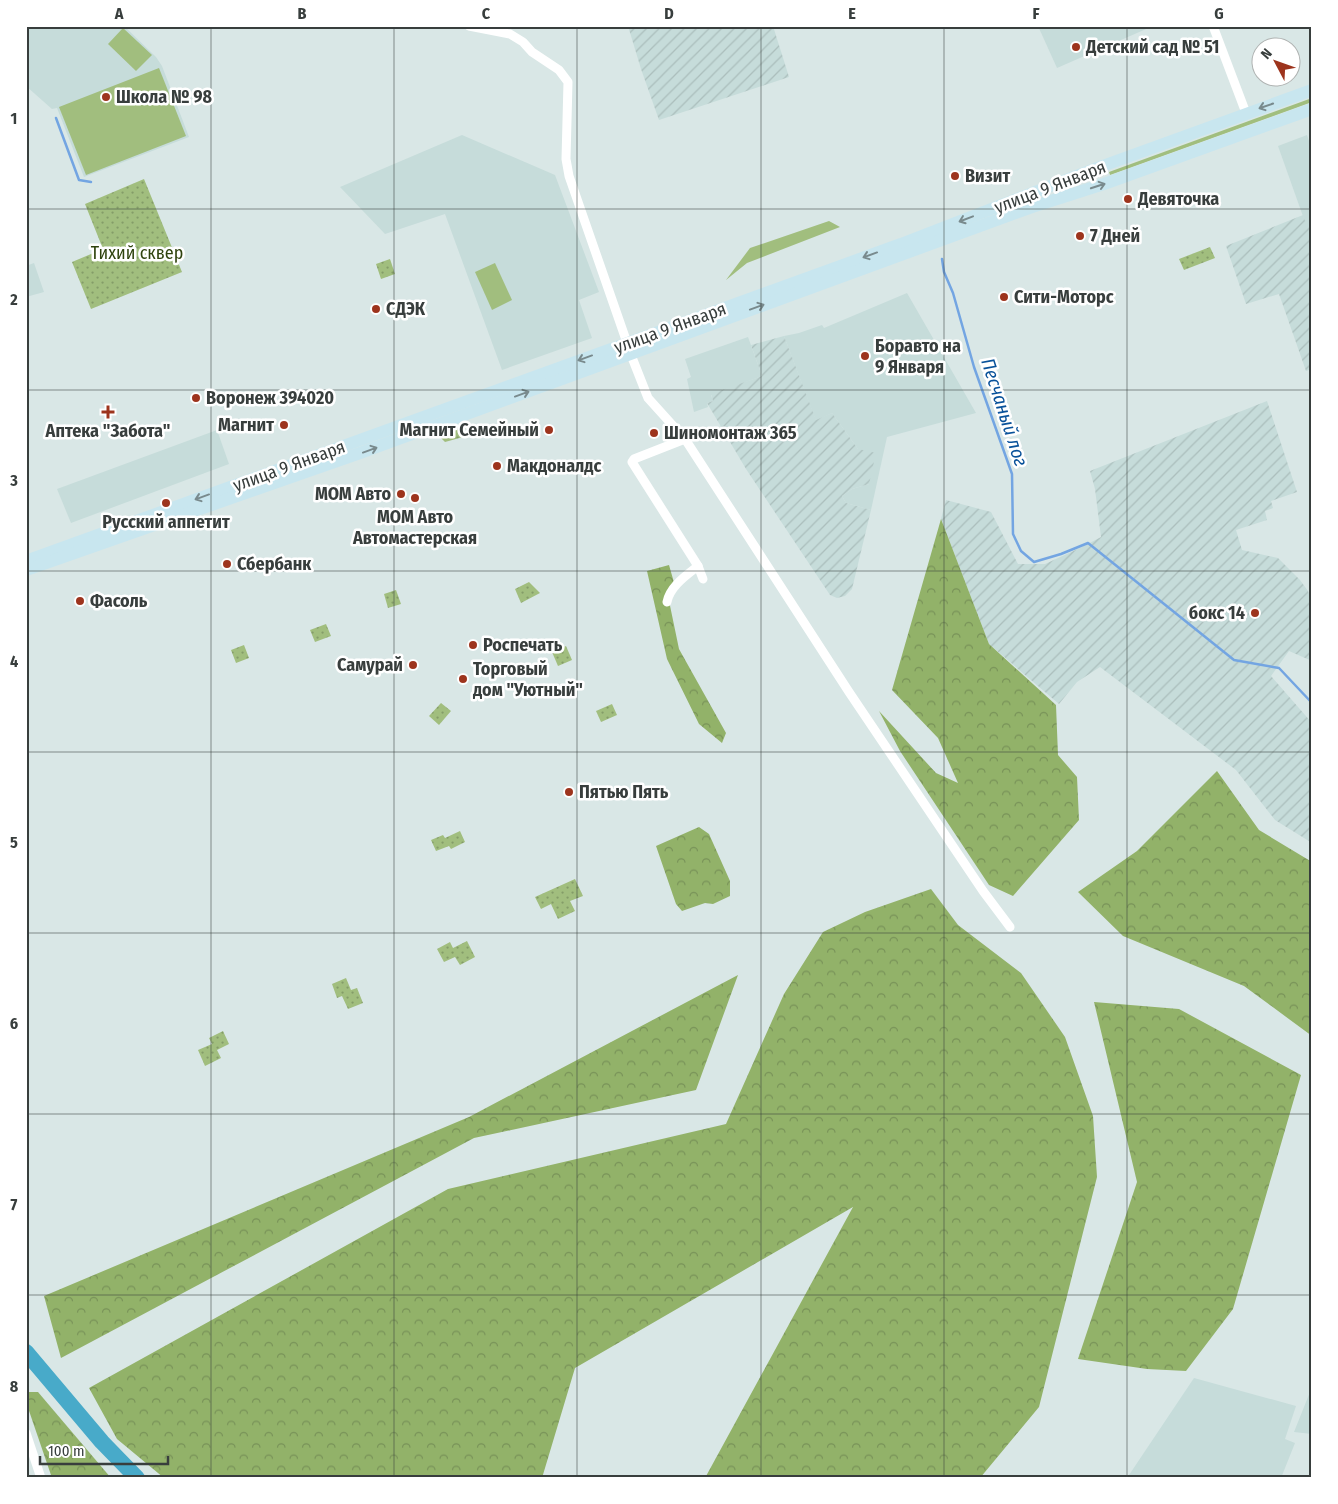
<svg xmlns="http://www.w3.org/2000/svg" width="1338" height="1504" viewBox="0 0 1338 1504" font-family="'Fira Sans Condensed',sans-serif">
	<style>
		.built { fill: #c6dcda }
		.industrial { fill: url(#industrial-furrows) }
		.grass { fill: #a1be7e }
		.forest { fill: url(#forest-crowns) }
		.park { fill: url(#park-dots) }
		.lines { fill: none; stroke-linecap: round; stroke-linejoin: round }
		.stream { stroke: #73a5e2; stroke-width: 2.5 }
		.street { stroke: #fff; stroke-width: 9 }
		.secondary { stroke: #c8e6ef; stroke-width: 12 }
		.highway { stroke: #48aac9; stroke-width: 16 }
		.oneway { stroke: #798a8d }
		.grid { fill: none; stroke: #383e3d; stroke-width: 1; stroke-opacity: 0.55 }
		.poi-dot { fill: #9d341d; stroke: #fff; stroke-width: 2 }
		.labels { text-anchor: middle; stroke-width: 5; stroke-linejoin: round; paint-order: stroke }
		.poi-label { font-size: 18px; font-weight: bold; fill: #383e3d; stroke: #fff; text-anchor: start }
		.street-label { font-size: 18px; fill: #383e3d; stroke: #fff }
		.park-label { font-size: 18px; fill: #2f430e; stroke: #fff }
		.water-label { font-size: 19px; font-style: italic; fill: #09529a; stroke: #fff }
		.neatline { fill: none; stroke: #383e3d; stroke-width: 2 }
		.grid-label { font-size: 16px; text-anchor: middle; font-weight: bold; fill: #383e3d }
	</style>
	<defs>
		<pattern id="industrial-furrows" width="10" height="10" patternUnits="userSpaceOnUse" patternTransform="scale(1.25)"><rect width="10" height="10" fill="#c6dcda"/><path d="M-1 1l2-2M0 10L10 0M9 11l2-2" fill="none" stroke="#abbebc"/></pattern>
		<pattern id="forest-crowns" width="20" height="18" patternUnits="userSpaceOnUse" patternTransform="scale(1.25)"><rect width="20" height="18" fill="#92b269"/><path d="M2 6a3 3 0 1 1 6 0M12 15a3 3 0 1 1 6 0" fill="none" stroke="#789258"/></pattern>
		<pattern id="park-dots" width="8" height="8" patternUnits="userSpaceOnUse" patternTransform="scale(1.25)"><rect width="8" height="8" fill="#a1be7e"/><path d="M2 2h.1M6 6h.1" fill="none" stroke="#849c68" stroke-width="1.8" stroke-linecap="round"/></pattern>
	</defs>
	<rect width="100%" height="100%" fill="#d9e7e6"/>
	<g class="built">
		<path d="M26,26H124L156,57L162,66L189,137L84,177L57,108L52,109L26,86Z"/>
		<path d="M1038,26H1153L1057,68Z"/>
		<path d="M462,135L555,175L599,292L579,300L592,338L502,370L445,214L385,234L340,187Z"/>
		<path d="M1307,135L1312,150V219L1305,222L1278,146Z"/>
		<path d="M34,263L44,292L26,297V266Z"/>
		<path d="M907,293L976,413L887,437L871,510L846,503L842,496L852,489L869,484L858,449L832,413L816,421L784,336L799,333L822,325L824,328Z"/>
		<path d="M748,337L762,376L711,395L713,401L707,403L708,407L694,412L687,379L691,377L685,359Z"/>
		<path d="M217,430L229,464L71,523L57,489Z"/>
		<path d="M1194,1378L1296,1406L1285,1439L1295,1443L1281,1478H1127Z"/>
		<path d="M1312,1387V1434L1294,1432Z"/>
	</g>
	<g class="industrial">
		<path d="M628,26H773L789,77L659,120L641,69Z"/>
		<path d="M1303,215L1305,221L1312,219V369L1306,371L1279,294L1246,304L1226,246Z"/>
		<path d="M784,336L816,420L832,413L858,449L876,453L869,484L852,489L842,496L846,503L871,510L852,589L845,596L837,598L830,595L746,469L707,403L713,401L711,394L762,376L751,345Z"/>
		<path d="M1267,401L1297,492L1271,501L1273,508L1265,511L1267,520L1236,530L1242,550L1278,558L1300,580L1308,591L1312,602V661L1289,651L1271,676L1312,723V843L1275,820L1236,770L1100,667L1077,682L1059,704L989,644L941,519L946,500L991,512L1018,564H1045L1082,547L1101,537L1095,489L1090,471Z"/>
	</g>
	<g class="grass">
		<path d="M123,28L152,55L136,71L108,44Z"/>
		<path d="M159,68L186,136L86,175L59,107Z"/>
		<path d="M1312,98V102L1110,175L1109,172Z"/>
		<path d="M829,221L840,227L747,263L726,280L750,248Z"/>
		<path d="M495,263L512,300L492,310L475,272Z"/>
	</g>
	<g class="forest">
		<path d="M941,519L989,644L1056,705L1058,755L1077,777L1079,820L1013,896L989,885L900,751L879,711L936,773L958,783L938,738L892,690Z"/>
		<path d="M669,565L675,586L668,596L679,649L726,733L722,743L699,724L667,659L647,571Z"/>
		<path d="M1217,771L1259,830L1312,862V1036L1244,986L1123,936L1078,892L1137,851Z"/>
		<path d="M699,827L709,834L730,881V896L713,904L705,903L682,911L676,904L656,846Z"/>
		<path d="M931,889L958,925L1021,973L1065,1037L1093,1116L1097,1177L1039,1407L980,1478H705L853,1207L575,1368L542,1478H164L117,1439L89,1388L448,1189L726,1124L784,994L823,932L865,912Z"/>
		<path d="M738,975L696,1090L474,1138L61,1358L44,1296L469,1117Z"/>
		<path d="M1094,1002L1179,1009L1301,1075L1233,1309L1186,1371L1147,1369L1078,1359L1137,1182Z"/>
		<path d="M26,1392H38L111,1478H52L26,1402Z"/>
	</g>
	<g class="park">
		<path d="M144,179L182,272L91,309L72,262L103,249L85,204Z"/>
		<path d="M1210,247L1215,258L1184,270L1179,259Z"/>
		<path d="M390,259L395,274L381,279L376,264Z"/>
		<path d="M467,423L463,437L445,442L437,434Z"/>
		<path d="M529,582L540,593L521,603L515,589Z"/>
		<path d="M396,590L401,604L388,608L384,594Z"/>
		<path d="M326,624L331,636L315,642L310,630Z"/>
		<path d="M244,645L249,658L236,663L231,650Z"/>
		<path d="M566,646L572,660L558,666L552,652Z"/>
		<path d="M441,703L451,711L439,725L429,716Z"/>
		<path d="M612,704L617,715L601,722L596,711Z"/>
		<path d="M460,831L465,842L451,849L449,846L436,851L431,840L443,835L445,838Z"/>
		<path d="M575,879L583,896L570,901L575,911L558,919L551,904L541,909L535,897Z"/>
		<path d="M467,941L475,957L460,965L455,957L444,962L437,949L450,942L453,948Z"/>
		<path d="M346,978L351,990L357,988L363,1003L348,1009L342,996L337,998L332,984Z"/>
		<path d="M223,1031L229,1044L217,1050L221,1058L205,1066L198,1050L212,1044L209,1038Z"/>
	</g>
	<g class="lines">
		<g class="stream">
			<path d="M56,118L79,180L91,182"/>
			<path d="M942,259L944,272L953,293L974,367L1012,474L1013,534L1021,551L1034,562L1061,554L1088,543L1234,660L1279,668L1312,703"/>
		</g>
		<g class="street">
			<path d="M469,26L510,34L523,42L532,52L559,70L568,82L566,159L569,176L633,360L648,398L685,439L849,692L983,891L1010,927"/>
			<path d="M1213,26L1246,113"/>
			<path d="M698,566L703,579"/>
			<path d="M667,602C670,586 687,575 698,566L632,462L634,459L685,439"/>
			<path d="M26,1433L41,1478"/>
		</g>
		<g class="secondary">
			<path d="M26,561L901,244L1097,168L1312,90"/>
			<path d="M26,570L360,453L1032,207L1104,184L1312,109"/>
		</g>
		<path class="highway" d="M26,1352L102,1442L137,1478"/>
	</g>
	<defs><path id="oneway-shaft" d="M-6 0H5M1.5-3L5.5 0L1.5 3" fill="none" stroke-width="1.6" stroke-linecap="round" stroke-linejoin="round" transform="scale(1.25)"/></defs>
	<g class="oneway">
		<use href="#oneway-shaft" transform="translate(1266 106) rotate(161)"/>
		<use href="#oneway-shaft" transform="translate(1098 186) rotate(-18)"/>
		<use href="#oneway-shaft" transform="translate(966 219) rotate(159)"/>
		<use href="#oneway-shaft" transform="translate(870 255) rotate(160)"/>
		<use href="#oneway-shaft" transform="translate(757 307) rotate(-20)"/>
		<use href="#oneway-shaft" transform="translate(585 358) rotate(160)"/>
		<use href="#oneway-shaft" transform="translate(522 394) rotate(-20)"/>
		<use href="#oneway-shaft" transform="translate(370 450) rotate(-20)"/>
		<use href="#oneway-shaft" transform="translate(202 497) rotate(160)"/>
	</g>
	<path class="grid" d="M211,26V1478M394,26V1478M577,26V1478M761,26V1478M944,26V1478M1127,26V1478M26,209H1312M26,390H1312M26,571H1312M26,752H1312M26,933H1312M26,1114H1312M26,1295H1312"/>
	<g class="poi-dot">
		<circle cx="1076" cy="47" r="5"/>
		<circle cx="106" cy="97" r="5"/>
		<circle cx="955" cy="176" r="5"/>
		<circle cx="1128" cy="199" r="5"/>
		<circle cx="1080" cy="236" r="5"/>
		<circle cx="1004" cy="297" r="5"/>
		<circle cx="376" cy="309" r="5"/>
		<circle cx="865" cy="356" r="5"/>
		<circle cx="196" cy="398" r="5"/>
		<path d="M105.5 404.5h5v5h5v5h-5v5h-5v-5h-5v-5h5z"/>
		<circle cx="284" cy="425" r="5"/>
		<circle cx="549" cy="430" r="5"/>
		<circle cx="654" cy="433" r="5"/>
		<circle cx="497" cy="466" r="5"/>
		<circle cx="401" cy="494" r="5"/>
		<circle cx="415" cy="498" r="5"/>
		<circle cx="166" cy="503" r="5"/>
		<circle cx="227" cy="564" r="5"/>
		<circle cx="80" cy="601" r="5"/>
		<circle cx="1255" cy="613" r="5"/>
		<circle cx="473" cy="645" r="5"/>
		<circle cx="413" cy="665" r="5"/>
		<circle cx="463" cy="679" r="5"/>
		<circle cx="569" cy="792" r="5"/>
	</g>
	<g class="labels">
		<g class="poi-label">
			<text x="1086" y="53">Детский сад № 51</text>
			<text x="116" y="103">Школа № 98</text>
			<text x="965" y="182">Визит</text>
			<text x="1138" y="205">Девяточка</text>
			<text x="1090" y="242">7 Дней</text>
			<text x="1014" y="303">Сити-Моторс</text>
			<text x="386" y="315">СДЭК</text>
			<text x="875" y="352">Боравто на<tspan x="875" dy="21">9 Января</tspan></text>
			<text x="206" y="404">Воронеж 394020</text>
			<text x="274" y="431" text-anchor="end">Магнит</text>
			<text x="539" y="436" text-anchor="end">Магнит Семейный</text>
			<text x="108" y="437" text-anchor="middle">Аптека "Забота"</text>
			<text x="664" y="439">Шиномонтаж 365</text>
			<text x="507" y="472">Макдоналдс</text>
			<text x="391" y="500" text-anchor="end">МОМ Авто</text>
			<text x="415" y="523" text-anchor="middle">МОМ Авто<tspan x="415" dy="21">Автомастерская</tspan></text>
			<text x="166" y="528" text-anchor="middle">Русский аппетит</text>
			<text x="237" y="570">Сбербанк</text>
			<text x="90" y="607">Фасоль</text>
			<text x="1245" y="619" text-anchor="end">бокс 14</text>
			<text x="483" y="651">Роспечать</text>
			<text x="403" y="671" text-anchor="end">Самурай</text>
			<text x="473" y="675">Торговый<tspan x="473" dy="21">дом "Уютный"</tspan></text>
			<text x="579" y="798">Пятью Пять</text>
		</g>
		<g class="street-label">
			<text transform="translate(1050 187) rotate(-21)" y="6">улица 9 Января</text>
			<text transform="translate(670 328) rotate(-20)" y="6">улица 9 Января</text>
			<text transform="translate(289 466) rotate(-20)" y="6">улица 9 Января</text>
		</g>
		<g class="park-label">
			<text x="137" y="259">Тихий сквер</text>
		</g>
		<g class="water-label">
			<text transform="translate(1005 412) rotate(72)" y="7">Песчаный лог</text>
		</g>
	</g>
	<rect width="1338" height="1504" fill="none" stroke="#ffffff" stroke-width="55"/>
	<g transform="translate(1276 62) rotate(311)"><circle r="24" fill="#ffffff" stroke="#afb2b1"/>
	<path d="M0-4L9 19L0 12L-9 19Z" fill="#9d341d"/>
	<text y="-8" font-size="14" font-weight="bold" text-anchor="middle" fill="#383e3d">N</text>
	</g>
	<path d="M40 1456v8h128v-8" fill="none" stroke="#383e3d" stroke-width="2.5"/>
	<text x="48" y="1456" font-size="15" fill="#383e3d" stroke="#ffffff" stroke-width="4" paint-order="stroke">100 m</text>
	<rect x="28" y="28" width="1282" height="1448" class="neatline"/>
	<g class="grid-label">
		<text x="119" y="19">A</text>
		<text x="302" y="19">B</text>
		<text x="486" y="19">C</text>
		<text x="669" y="19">D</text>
		<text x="852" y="19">E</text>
		<text x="1036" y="19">F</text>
		<text x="1219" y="19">G</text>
		<text x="14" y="124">1</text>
		<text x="14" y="305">2</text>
		<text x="14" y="486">3</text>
		<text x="14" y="667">4</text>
		<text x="14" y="848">5</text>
		<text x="14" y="1029">6</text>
		<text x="14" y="1210">7</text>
		<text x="14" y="1392">8</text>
	</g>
</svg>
